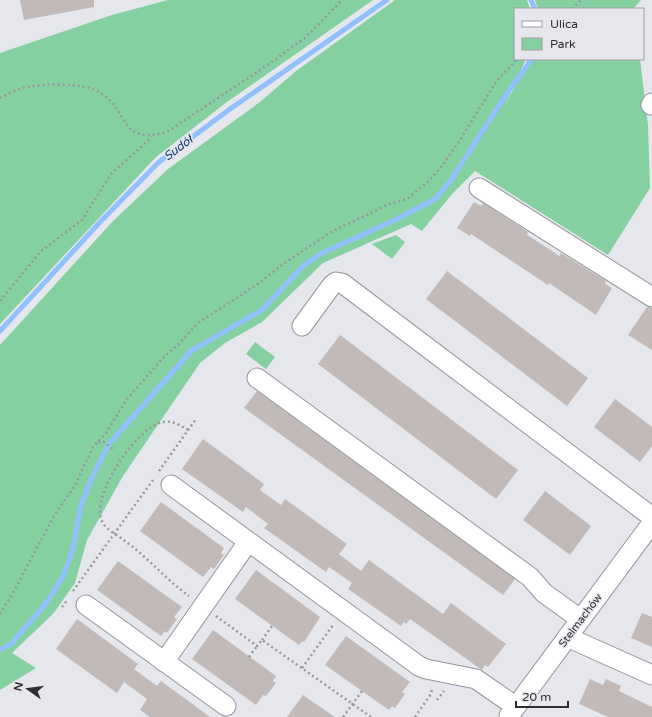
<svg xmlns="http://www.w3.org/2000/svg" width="652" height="717" viewBox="0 0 652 717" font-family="'Varela Round',sans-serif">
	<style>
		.green { fill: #85d0a1 }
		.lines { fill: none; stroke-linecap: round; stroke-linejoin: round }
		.stream { stroke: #92c0fe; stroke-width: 5 }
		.building { fill: #c1bab9 }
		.minor-casing { stroke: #93959a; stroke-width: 21 }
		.path { stroke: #98999d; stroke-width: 2.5; stroke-dasharray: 2 3; stroke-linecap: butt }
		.minor { stroke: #fff; stroke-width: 19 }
		.labels { text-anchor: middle; stroke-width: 3; stroke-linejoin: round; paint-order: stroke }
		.street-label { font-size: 11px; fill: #2f2f31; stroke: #e5e7ec }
		.water-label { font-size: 12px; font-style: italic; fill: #0f3a71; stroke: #e5e7ec }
	</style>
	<rect width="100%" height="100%" fill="#e5e7ec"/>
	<g class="green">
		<path d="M168,0H373L227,102L156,157L0,324V53L112,15Z"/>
		<path d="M395,0H527L530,9H515V59H526L503,110L528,59H640L648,125L650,188L608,255L475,171L452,194L422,231L411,224L323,263L262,322L225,343L200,363L123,476L87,540L75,583L53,614L12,653L36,668L0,690V345L113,221L168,169L260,102L296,71Z"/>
		<path d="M535,0H641L633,9H538Z"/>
		<path d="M396,235L405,242L392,259L372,244Z"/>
		<path d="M255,342L275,357L266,369L246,354Z"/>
	</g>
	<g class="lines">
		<g class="stream">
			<path d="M531,0L535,9"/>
			<path d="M0,331L101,221L159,162L230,109L387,0"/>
			<path d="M0,650L11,644L47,602L63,576L73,549L81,505L91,480L109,444L191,351L262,310L304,265L322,253L395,220L435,199L451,180L507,93L532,59"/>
		</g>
	</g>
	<g class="building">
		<path d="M20,0H94V7L24,20Z"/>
		<path d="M474,202L481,206L483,203L528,232L527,235L552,251L559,256L561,253L606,281L605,284L612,288L596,315L549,283L548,285L471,234L470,236L457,228Z"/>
		<path d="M447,271L588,378L567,406L426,299Z"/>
		<path d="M647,307L652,308V350L628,335Z"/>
		<path d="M340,335L518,470L496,499L318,364Z"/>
		<path d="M257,391L515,579L503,595L244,408Z"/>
		<path d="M615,399L652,427V446L640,462L594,427Z"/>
		<path d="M203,439L264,484L260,490L281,505L285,499L347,544L339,554L361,571L369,560L443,614L451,603L506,644L488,667L485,665L482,670L410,619L406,624L404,622L401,626L348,589L352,583L329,567L326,572L264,528L268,524L246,507L243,512L182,469Z"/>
		<path d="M545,491L591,526L570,555L523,520Z"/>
		<path d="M161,502L224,548L221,553L224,555L214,569L211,567L203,577L140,531Z"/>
		<path d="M118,561L182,607L174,617L177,619L167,633L165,631L161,636L97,590Z"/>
		<path d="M256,570L320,617L304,642L302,641L299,645L235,599Z"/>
		<path d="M642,613L652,617V647L631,638Z"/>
		<path d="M77,619L138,664L134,669L157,686L161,681L210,717H150L140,710L147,699L124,682L117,693L56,649Z"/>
		<path d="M213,630L276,676L273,681L276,683L266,696L263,695L256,705L192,659Z"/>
		<path d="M346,636L410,682L402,692L405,694L395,708L392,706L389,710L325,665Z"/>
		<path d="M590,679L603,685L606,679L621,686L619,691L652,707V717H608L579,704Z"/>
		<path d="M303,695L313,702L335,717H287Z"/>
	</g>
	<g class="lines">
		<defs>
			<g id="minor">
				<path d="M651,105L652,103"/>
				<path d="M479,188L652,297"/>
				<path d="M302,326L332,285L336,282L342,283L652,517"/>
				<path d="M257,378L530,577L544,593L580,619"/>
				<path d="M171,485L419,666L426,669L476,679L515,706"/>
				<path d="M86,605L226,706"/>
				<path d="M567,637L652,675"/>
				<path d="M164,662L248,542"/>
				<path d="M509,716L652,523"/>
			</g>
		</defs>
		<use href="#minor" class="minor-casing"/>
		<g class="path">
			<path d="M572,9L581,0"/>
			<path d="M0,98C6,95 13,91 20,89C38,83 85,82 101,93C130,112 119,145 167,132L269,64L306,37L342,0"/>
			<path d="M0,301L40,252L82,220L111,174L152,137"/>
			<path d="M188,430C181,426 173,420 163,422C137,426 90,496 102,521C105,529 116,534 122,539C147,556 165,579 189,596"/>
			<path d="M98,442H104L114,450"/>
			<path d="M159,471L196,419"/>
			<path d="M73,591L153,480"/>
			<path d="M62,607L68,599"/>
			<path d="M0,614L13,593L55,514L74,487L93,447L106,433L127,399L164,357L181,342L198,323L255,286L286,262L331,232L389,204L407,199L429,181L442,166L458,143L496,82L517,59"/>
			<path d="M216,616L257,646L262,640L371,717"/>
			<path d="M262,640L272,626"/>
			<path d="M249,657L257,646"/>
			<path d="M302,668L333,625"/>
			<path d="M437,700L444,691"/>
			<path d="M343,717L362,691"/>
			<path d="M415,717L431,694L432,689"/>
		</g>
		<use href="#minor" class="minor"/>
	</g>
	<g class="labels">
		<g class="street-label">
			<text transform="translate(580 620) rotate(-53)" y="4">Stelmachów</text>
		</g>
		<g class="water-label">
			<text transform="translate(178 148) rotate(-37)" y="4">Sudół</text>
		</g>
	</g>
	<rect x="514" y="8" width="130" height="52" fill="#e5e7ec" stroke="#9c9da1"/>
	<rect x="522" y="21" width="20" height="6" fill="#ffffff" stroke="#9c9da1"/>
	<text x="550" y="28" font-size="12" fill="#2f2f31">Ulica</text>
	<rect x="522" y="38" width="20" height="12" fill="#85d0a1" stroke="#9c9da1"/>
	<text x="550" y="48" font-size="12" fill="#2f2f31">Park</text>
	<g transform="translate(28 689) rotate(284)" stroke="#e5e7ec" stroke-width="3" paint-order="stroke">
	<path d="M0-3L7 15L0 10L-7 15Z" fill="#2f2f31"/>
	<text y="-6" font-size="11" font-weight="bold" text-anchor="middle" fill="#2f2f31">N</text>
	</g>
	<path d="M516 701v6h52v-6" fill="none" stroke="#2f2f31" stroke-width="2"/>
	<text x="522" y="701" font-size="12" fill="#2f2f31" stroke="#e5e7ec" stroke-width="3" paint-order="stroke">20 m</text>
</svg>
